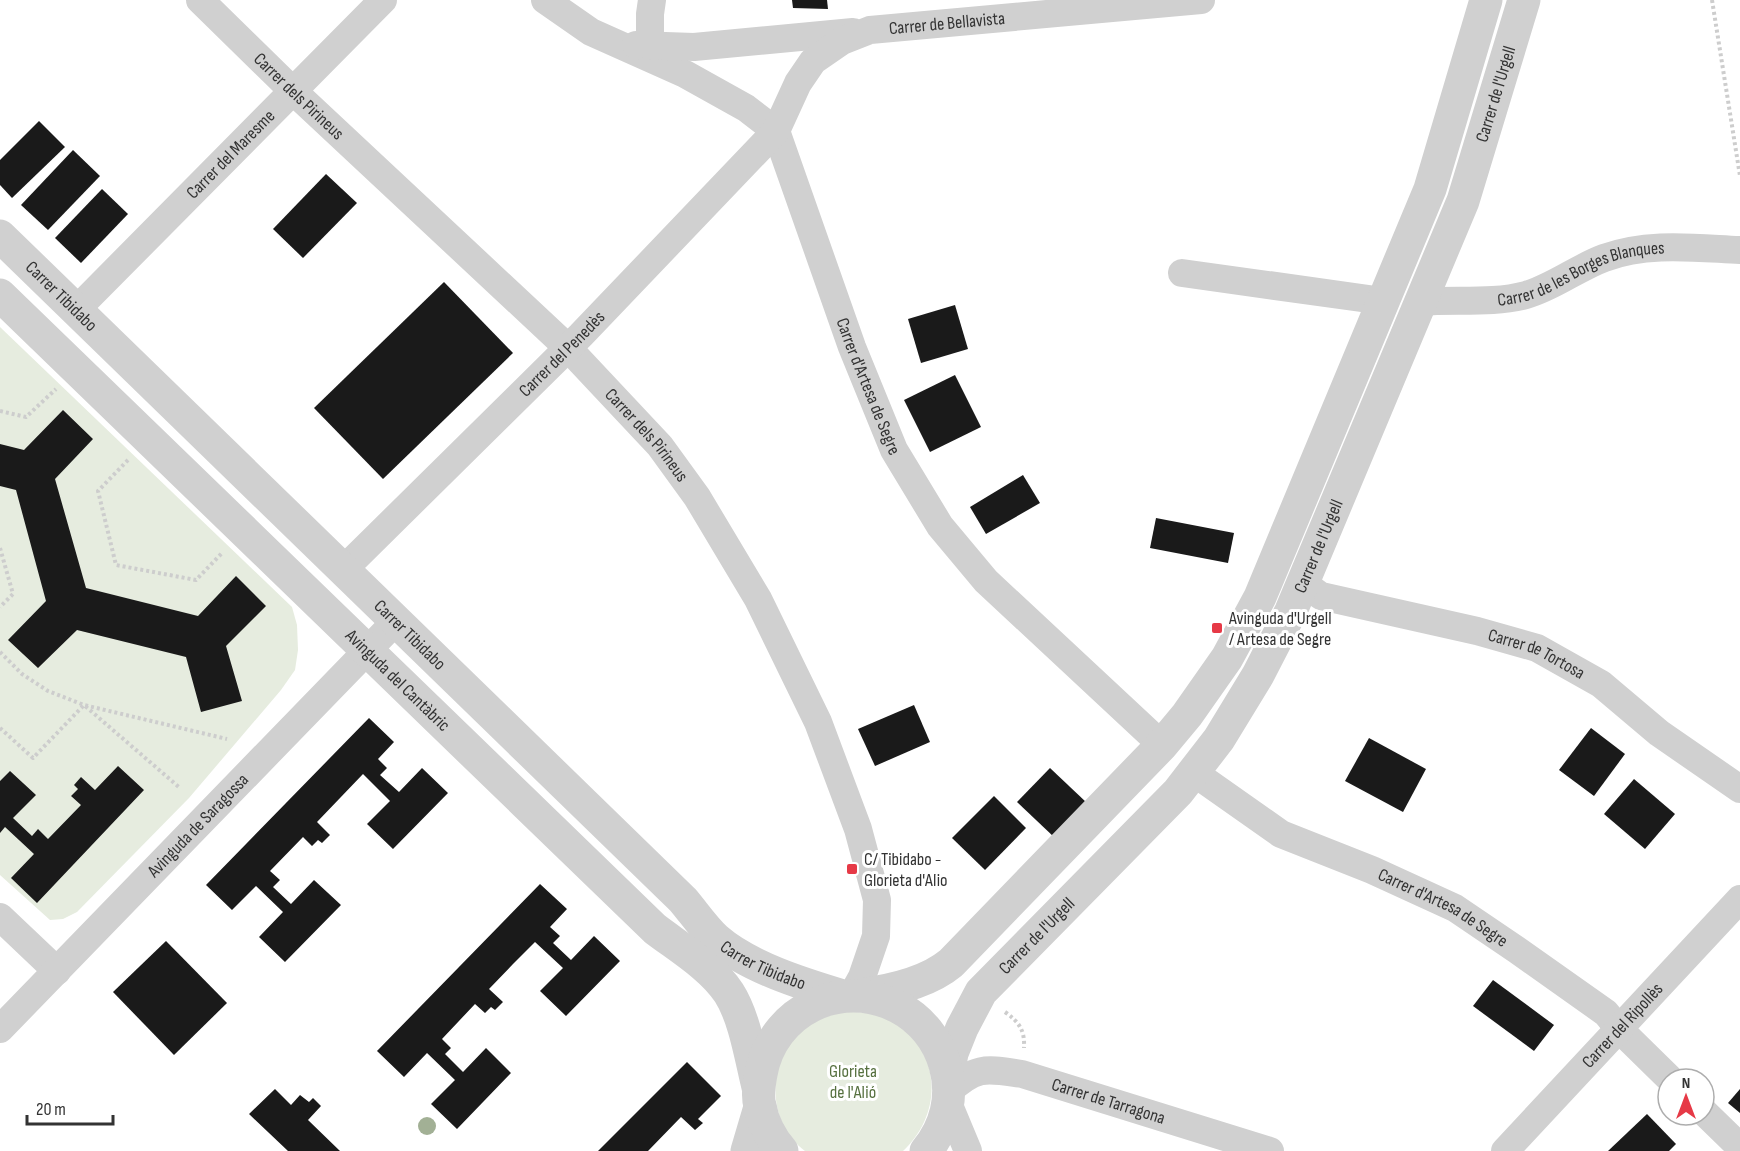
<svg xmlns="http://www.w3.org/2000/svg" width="1740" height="1151" viewBox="0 0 1740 1151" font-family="'Sofia Sans Condensed',sans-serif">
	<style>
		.green { fill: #e6ecdf }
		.building { fill: #1a1a1a }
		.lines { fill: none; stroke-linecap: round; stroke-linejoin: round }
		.path { stroke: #cdcdcd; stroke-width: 4; stroke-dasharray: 3 3; stroke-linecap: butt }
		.minor { stroke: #d0d0d0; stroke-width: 28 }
		.tertiary { stroke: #d0d0d0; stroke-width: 33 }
		.tree { fill: #a2b095 }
		.poi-dot { fill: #e63946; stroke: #fff; stroke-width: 2 }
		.labels { text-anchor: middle; stroke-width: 6; stroke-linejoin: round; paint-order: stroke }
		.street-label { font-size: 18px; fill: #333; stroke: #fff }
		.poi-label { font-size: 18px; fill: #333; stroke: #fff; text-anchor: start }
		.park-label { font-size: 18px; fill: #56703f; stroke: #fff }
	</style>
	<rect width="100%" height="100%" fill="#fff"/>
	<g class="green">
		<path d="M0,327L292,607L297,625L298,650L295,670L281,690L189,798L77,912L63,919L50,920L0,875Z"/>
		<path d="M844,1012C858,1012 872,1012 885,1018C941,1043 946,1111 903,1151H805C764,1120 767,1058 806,1027C817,1018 831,1015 844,1012Z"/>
	</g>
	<g class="building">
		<path d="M792,0H827L828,9L793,8Z"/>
		<path d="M39,121L65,147L12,198L0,185V160Z"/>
		<path d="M73,150L100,176L48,230L21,205Z"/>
		<path d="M326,174L357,203L303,258L273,229Z"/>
		<path d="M102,189L128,214L81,263L55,238Z"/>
		<path d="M444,282L513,353L383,479L314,408Z"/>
		<path d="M955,305L968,349L921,363L908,319Z"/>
		<path d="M955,375L981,427L930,452L904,400Z"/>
		<path d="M63,410L93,439L55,479L86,588L198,616L236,576L266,606L226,646L242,701L201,712L186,657L77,630L38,668L8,640L46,601L16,490L0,486V444L24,450Z"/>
		<path d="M1023,475L1040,503L986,534L970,507Z"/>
		<path d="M1156,518L1234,533L1228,563L1150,548Z"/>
		<path d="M914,705L930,742L875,766L858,729Z"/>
		<path d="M369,718L394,742L378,759L387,768L380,775L399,792L422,768L448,793L393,849L367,824L390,801L363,774L317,822L330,835L322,843L318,840L312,846L303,837L270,871L280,880L273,887L291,904L314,880L341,905L285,962L259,937L283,912L256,886L232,910L206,885Z"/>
		<path d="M1591,728L1625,754L1594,796L1559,770Z"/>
		<path d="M1369,738L1426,769L1403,812L1345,781Z"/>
		<path d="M118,766L144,790L37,903L11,878L34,854L5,827L0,833V781L10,771L36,795L13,818L32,836L38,829L48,839L81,805L71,796L78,789L74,785L81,777L95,790Z"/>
		<path d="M1050,768L1087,803L1055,838L1017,802Z"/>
		<path d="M1634,779L1675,814L1645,849L1604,814Z"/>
		<path d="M994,796L1026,828L985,870L952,838Z"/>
		<path d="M540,884L567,909L550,927L560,936L553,943L571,960L594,936L620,961L566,1016L540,991L563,968L535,942L513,964L489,989L503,1002L495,1010L491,1007L485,1013L475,1004L442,1039L451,1048L445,1054L463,1072L486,1048L511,1073L457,1129L431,1104L455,1080L427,1053L404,1077L377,1051Z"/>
		<path d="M166,941L227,1003L174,1055L113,992Z"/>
		<path d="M1493,980L1554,1025L1534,1051L1473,1006Z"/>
		<path d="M687,1062L721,1096L698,1119L703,1123L695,1130L681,1117L648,1151H598Z"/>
		<path d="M275,1089L291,1105L300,1095L309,1102L313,1098L321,1106L308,1120L340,1151H288L249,1114Z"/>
		<path d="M1740,1089V1113L1728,1103Z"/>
		<path d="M1647,1114L1676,1144L1669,1151H1608Z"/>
	</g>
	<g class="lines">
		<g class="path">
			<path d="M1712,0L1740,176"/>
			<path d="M0,411L26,417L56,389"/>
			<path d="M128,460L98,491L116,565L196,580L222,553"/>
			<path d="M0,548L13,594L0,607"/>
			<path d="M0,652L22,674L48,691L84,705L227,739"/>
			<path d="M0,728L33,758L84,705L180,788"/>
			<path d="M1005,1012C1019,1022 1025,1030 1024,1048"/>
		</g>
		<g class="minor">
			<path id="s1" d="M200,0L293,91L568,348L660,446L697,497L758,599L818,722L858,829L877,900L876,936L862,977L852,995"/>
			<path id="s2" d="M545,0L591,32L685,74L746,108L776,131L852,347L894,450L940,526L986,581L1162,745"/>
			<path d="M636,45L694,47L853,32"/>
			<path d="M650,46V14L652,0"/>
			<path d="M1182,273L1383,301"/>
			<path id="s3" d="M1421,302C1455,299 1492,304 1526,295C1554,287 1577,268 1604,258C1648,242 1694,248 1740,250"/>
			<path id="s4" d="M77,309L383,0"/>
			<path id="s5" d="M342,571L581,335L776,131L798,83L813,61L842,41L870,30L1201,0"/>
			<path id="s6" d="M1303,583L1321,596L1477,631L1537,648L1601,684L1659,733L1740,789"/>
			<path id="s7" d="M1193,772L1281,834L1372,870L1455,908L1517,950L1606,1013L1619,1029L1670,1079"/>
			<path d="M0,917L57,971"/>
			<path id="s8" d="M0,1029L395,622"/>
			<path id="s9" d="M949,1091C977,1065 987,1069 1022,1074L1270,1151"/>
			<path d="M948,1103L968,1151"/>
			<path d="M1704,1112L1740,1147"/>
			<path id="s10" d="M1505,1151L1740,899"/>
		</g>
		<g class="tertiary">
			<path id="s11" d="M0,236L683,900C694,913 704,928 716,939C748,967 803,984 843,996"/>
			<path id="s12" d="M0,295L655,929C680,948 712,967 729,993C745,1018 751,1059 758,1087"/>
			<path d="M859,995C890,991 927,983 951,963L1162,745L1187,715L1227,658L1260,597L1430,189L1486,0"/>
			<path id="s13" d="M948,1077L952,1053L962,1028L981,992L1178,792L1219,739L1258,675L1291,611L1463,201L1524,0"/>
			<path d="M747,1151L760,1107"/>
			<path d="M782,1151C771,1138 763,1123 760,1106C757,1096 759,1085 761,1074C772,1011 840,977 898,1007C921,1019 938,1040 945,1065C954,1096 946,1127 926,1151"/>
		</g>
	</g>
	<circle class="tree" cx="427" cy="1126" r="9"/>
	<g class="poi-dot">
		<rect x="1211" y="622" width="12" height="12" rx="3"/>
		<rect x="846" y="863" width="12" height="12" rx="3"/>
	</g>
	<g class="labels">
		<g class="street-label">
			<text dy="6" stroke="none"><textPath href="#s5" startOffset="840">Carrer de Bellavista</textPath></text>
			<text dy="6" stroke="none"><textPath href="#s13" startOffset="1143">Carrer de l'Urgell</textPath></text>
			<text dy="6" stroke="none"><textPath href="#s1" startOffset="138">Carrer dels Pirineus</textPath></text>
			<text dy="6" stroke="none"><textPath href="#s4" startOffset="218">Carrer del Maresme</textPath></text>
			<text dy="6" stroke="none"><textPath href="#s3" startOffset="165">Carrer de les Borges Blanques</textPath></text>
			<text dy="6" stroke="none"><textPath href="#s11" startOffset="86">Carrer Tibidabo</textPath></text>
			<text dy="6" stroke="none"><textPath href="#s5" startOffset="309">Carrer del Penedès</textPath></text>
			<text dy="6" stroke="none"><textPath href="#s2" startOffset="538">Carrer d'Artesa de Segre</textPath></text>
			<text dy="6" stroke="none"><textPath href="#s1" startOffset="624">Carrer dels Pirineus</textPath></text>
			<text dy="6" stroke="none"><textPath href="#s13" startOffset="657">Carrer de l'Urgell</textPath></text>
			<text dy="6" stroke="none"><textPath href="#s11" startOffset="572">Carrer Tibidabo</textPath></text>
			<text dy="6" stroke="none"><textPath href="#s6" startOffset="246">Carrer de Tortosa</textPath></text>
			<text dy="6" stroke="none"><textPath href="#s12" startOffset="554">Avinguda del Cantàbric</textPath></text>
			<text dy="6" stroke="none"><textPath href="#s8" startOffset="284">Avinguda de Saragossa</textPath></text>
			<text dy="6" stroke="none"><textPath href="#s7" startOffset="286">Carrer d'Artesa de Segre</textPath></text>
			<text dy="6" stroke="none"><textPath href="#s13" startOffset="171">Carrer de l'Urgell</textPath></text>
			<text dy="6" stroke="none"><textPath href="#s11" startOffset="1058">Carrer Tibidabo</textPath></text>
			<text dy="6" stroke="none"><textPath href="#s10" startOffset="172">Carrer del Ripollès</textPath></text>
			<text dy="6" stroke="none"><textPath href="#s9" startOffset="170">Carrer de Tarragona</textPath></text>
		</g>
		<g class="poi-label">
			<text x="1229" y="624">Avinguda d'Urgell<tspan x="1229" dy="21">/ Artesa de Segre</tspan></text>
			<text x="864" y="865">C/ Tibidabo -<tspan x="864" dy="21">Glorieta d'Alio</tspan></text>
		</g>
		<g class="park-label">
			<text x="853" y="1077">Glorieta<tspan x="853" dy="21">de l'Alió</tspan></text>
		</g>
	</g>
	<g transform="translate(1686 1097)"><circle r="28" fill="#ffffff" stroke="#adadad" stroke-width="1.5"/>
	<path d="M0-4.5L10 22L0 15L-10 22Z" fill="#e63946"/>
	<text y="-9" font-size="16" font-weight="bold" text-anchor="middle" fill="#333333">N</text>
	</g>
	<path d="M27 1115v9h86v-9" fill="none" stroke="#333333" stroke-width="3"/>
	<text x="36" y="1115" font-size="18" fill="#333333" stroke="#ffffff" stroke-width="4.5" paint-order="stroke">20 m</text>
</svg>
